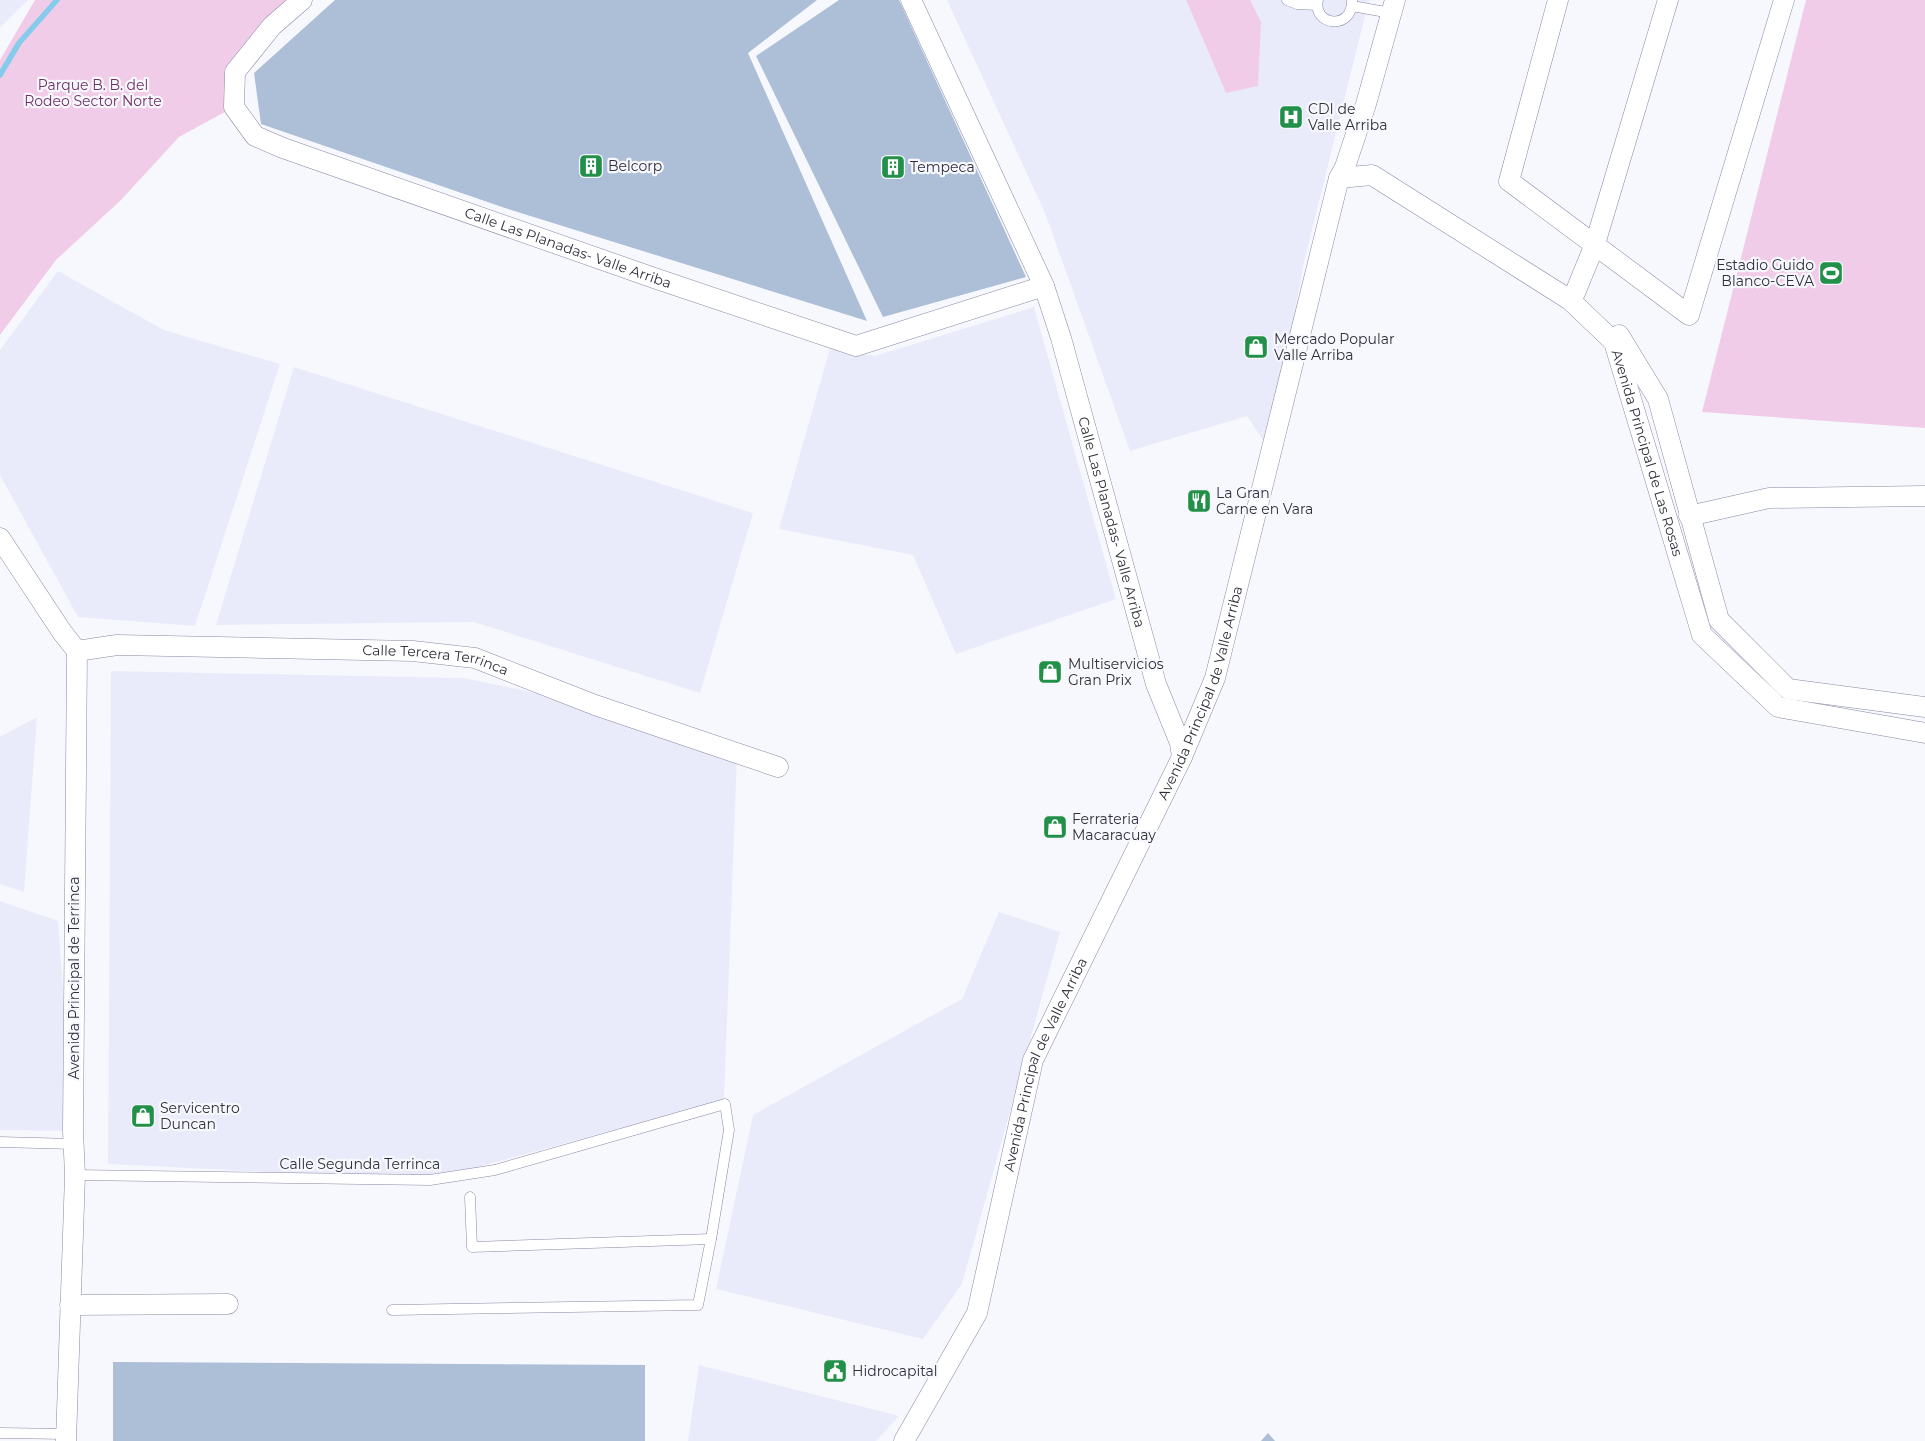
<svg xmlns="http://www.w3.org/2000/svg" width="1925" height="1441" viewBox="0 0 1925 1441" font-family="Montserrat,sans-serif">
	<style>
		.built { fill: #eaebfa }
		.green { fill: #f1cce8 }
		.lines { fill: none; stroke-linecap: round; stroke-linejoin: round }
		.stream { stroke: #84cbec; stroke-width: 5.5 }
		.building { fill: #acbfd7 }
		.lane-casing { stroke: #8789a4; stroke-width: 11 }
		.street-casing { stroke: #8789a4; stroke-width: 21 }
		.lane { stroke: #fff; stroke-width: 10 }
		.street { stroke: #fff; stroke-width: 20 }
		.labels { text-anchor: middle; stroke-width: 4.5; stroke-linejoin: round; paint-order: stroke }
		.park-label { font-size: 14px; fill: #703065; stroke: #f7f8fe }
		.poi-label { font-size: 14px; fill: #2f2f3b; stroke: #f7f8fe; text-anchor: start }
		.street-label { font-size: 14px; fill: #2f2f3b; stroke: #f7f8fe }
	</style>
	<rect width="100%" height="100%" fill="#f7f8fe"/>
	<g class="built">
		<path d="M0,0H28L0,28Z"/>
		<path d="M947,0H1186L1226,93L1249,0H1369L1304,262L1270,451L1247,416L1130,451L1045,213Z"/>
		<path d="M58,271L164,330L280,364L195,626L78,617L0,475V350Z"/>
		<path d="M1034,307L1116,599L956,654L913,555L779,529L830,348L875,356Z"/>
		<path d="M294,367L753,513L700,693L474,622L216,625Z"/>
		<path d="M111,671L463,678L595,705L737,757L724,1100L430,1180L108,1164Z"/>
		<path d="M37,717L24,892L0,884V737Z"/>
		<path d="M0,901L58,921L73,1131L0,1130Z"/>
		<path d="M999,912L1060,932L962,1284L923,1339L716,1289L753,1115L962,999Z"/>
		<path d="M699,1365L899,1416L876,1441H688Z"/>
	</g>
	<g class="green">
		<path d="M35,0H304L235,72L234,107L179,137L121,200L56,260L0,335V60Z"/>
		<path d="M1186,0H1250L1261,22L1258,86L1226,93Z"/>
		<path d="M1806,0H1925V428L1702,412Z"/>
	</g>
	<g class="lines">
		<path class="stream" d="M0,75L19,43L57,0"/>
	</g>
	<g class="building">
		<path d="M335,0H817L748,53L867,321L505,208L261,124L254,73Z"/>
		<path d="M839,0H899L1026,277L883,317L756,56Z"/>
		<path d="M113,1362L645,1365V1441H113Z"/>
		<path d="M1268,1433L1275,1441H1261Z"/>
	</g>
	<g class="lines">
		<defs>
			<g id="lane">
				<path d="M1287,0L1297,4L1317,5"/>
				<path d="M1318,0C1312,26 1353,31 1352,0"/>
				<path d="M1352,6L1391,13"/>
				<path d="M0,1142L74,1144"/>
				<path d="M75,1175L430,1180L495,1170L725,1104L729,1130L711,1239L698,1305L392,1310"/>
				<path d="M470,1197L472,1247L711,1239"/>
				<path d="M0,1433L67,1434"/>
			</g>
			<g id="street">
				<path id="s1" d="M302,0L272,26L235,72L234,107L255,136L283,148L657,279L856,346L1044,286"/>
				<path id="s2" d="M911,0L1044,286L1061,338L1156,684L1180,743L1182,757"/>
				<path d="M1558,0L1509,181L1689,315L1784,0"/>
				<path id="s3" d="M1339,178L1372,175L1570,300L1614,342L1702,635L1778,707L1925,733"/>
				<path d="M1575,293L1595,244L1668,0"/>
				<path d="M1619,335L1658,399L1719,620L1788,689L1925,707"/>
				<path d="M1689,516L1769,498L1925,496"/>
				<path d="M0,538L62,632L77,651L73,1131L75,1175L66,1441"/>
				<path id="s4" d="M77,651L117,645L413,651L475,658L595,705L778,767"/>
				<path d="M70,1305L228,1304"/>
				<path id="s5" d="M904,1441L977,1313L1033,1060L1182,757L1215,678L1339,178L1345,167L1366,104L1395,0"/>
			</g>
		</defs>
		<use href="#lane" class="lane-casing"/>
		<use href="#street" class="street-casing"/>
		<use href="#lane" class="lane"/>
		<use href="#street" class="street"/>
	</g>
	<defs>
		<symbol id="hospital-square" viewBox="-11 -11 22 22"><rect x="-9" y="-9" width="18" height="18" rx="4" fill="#229049" stroke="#f7f8fe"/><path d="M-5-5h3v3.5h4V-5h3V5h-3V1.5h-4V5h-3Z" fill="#fff"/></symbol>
		<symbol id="building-square" viewBox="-11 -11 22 22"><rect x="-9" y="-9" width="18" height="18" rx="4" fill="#229049" stroke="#f7f8fe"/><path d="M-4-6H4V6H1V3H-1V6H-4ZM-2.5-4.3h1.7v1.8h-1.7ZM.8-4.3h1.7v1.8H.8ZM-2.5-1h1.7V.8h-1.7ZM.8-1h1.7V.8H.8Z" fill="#fff"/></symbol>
		<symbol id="stadium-square" viewBox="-11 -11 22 22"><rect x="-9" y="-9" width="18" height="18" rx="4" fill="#229049" stroke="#f7f8fe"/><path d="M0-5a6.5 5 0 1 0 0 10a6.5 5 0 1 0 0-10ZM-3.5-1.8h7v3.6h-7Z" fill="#fff"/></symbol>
		<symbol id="shop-square" viewBox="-11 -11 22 22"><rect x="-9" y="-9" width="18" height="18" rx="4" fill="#229049" stroke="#f7f8fe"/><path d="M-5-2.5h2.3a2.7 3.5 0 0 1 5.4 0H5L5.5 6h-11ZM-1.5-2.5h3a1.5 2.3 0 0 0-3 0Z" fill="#fff"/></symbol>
		<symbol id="restaurant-square" viewBox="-11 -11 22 22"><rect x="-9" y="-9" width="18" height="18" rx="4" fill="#229049" stroke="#f7f8fe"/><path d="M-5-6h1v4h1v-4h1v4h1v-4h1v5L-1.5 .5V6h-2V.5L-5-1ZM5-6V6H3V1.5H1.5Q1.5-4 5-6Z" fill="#fff"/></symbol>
		<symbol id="civic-square" viewBox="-11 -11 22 22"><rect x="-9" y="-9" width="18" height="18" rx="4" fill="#229049" stroke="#f7f8fe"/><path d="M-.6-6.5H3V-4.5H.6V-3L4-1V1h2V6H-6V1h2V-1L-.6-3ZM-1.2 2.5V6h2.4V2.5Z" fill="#fff"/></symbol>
	</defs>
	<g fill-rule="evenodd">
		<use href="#hospital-square" x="1277" y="103" width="28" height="28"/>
		<use href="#building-square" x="577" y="152" width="28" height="28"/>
		<use href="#building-square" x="879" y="153" width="28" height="28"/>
		<use href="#stadium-square" x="1817" y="259" width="28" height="28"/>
		<use href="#shop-square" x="1242" y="333" width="28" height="28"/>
		<use href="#restaurant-square" x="1185" y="487" width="28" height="28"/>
		<use href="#shop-square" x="1036" y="658" width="28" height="28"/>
		<use href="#shop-square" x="1041" y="813" width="28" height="28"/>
		<use href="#shop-square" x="129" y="1102" width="28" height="28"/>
		<use href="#civic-square" x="821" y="1357" width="28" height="28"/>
	</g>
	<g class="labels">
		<g class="park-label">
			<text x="93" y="90">Parque B. B. del<tspan x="93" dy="16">Rodeo Sector Norte</tspan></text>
		</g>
		<g class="poi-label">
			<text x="1308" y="114">CDI de<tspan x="1308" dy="16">Valle Arriba</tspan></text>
			<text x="608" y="171">Belcorp</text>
			<text x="910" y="172">Tempeca</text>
			<text x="1814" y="270" text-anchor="end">Estadio Guido<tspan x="1814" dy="16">Blanco-CEVA</tspan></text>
			<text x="1274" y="344">Mercado Popular<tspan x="1274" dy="16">Valle Arriba</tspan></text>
			<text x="1216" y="498">La Gran<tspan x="1216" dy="16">Carne en Vara</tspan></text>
			<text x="1068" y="669">Multiservicios<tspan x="1068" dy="16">Gran Prix</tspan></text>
			<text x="1072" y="824">Ferrateria<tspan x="1072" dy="16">Macaracuay</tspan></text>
			<text x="160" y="1113">Servicentro<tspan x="160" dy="16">Duncan</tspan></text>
			<text x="852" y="1376">Hidrocapital</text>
		</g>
		<g class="street-label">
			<text dy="5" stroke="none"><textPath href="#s1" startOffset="502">Calle Las Planadas- Valle Arriba</textPath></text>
			<text dy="5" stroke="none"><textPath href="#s3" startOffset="444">Avenida Principal de Las Rosas</textPath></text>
			<text dy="5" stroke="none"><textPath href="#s2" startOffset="561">Calle Las Planadas- Valle Arriba</textPath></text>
			<text dy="5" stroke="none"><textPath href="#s4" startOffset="360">Calle Tercera Terrinca</textPath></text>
			<text dy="5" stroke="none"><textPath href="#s5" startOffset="811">Avenida Principal de Valle Arriba</textPath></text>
			<text transform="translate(74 978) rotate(-90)" y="5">Avenida Principal de Terrinca</text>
			<text dy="5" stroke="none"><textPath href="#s5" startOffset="406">Avenida Principal de Valle Arriba</textPath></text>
			<text x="360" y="1169">Calle Segunda Terrinca</text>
		</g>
	</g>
</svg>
